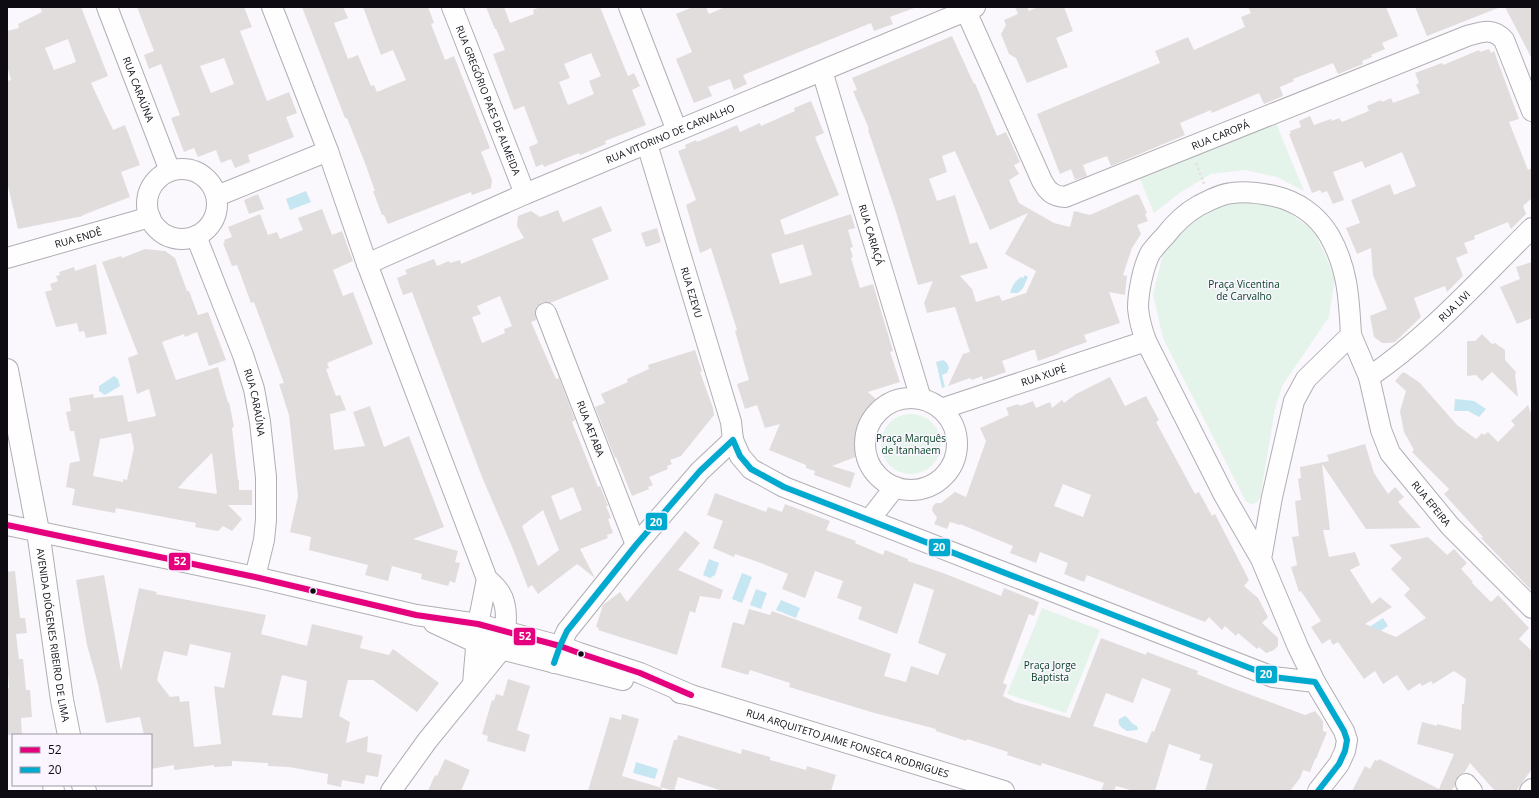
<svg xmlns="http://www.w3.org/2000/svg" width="1539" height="798" viewBox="0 0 1539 798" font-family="'Open Sans',sans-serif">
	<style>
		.green { fill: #e5f4ea }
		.water { fill: #c6e7f2 }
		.building { fill: #e2dddd; fill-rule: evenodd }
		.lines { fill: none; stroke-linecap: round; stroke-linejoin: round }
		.minor-casing { stroke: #b1aeb4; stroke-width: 22 }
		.major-casing { stroke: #b1aeb4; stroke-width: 24 }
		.path { stroke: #e3e2e4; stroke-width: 2.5; stroke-dasharray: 3 2; stroke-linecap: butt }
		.minor { stroke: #fefeff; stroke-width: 20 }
		.major { stroke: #fefeff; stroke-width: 22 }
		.bus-1-casing { stroke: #faf5ff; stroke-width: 9 }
		.bus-2-casing { stroke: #faf5ff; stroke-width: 9 }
		.bus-1 { stroke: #e5007d; stroke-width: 6 }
		.bus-2 { stroke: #00a9ce; stroke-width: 6 }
		.bus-dot { fill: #0f0b13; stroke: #faf5ff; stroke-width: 1.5 }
		.labels { text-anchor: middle; stroke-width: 3; stroke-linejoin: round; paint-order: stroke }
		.street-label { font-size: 10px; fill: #0f0b13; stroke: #faf5ff }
		.park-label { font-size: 10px; fill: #054322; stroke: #faf5ff }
		.line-badge { stroke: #faf5ff; stroke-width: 1.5 }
		.badge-label { font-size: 11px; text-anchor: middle; font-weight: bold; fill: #fff }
	</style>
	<rect width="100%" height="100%" fill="#faf7fd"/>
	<g class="green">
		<path d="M1276,123L1304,191L1277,177L1245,170L1211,174L1181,192L1154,213L1140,179Z"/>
		<path d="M1233,201L1278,205L1314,231L1335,277L1329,317L1282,386L1275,409L1260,498C1256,505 1250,506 1245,500L1163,338L1153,294L1165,246L1193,215Z"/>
		<circle cx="911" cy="444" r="30"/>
		<path d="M1042,608L1100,630L1066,713L1007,694Z"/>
	</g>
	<g class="water">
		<path d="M306,191L311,202L290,210L286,199Z"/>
		<path d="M1025,275L1028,277L1023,288L1018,293H1010C1012,286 1015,281 1021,277L1023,278Z"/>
		<path d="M943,360L947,363L949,368L947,373L942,375L945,387L942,388L936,362Z"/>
		<path d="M114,376L118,379L120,386L105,395L99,391V386Z"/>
		<path d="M1455,399L1474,401L1486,409L1479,417L1468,411H1454Z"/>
		<path d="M709,559L719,563L715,575L710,578L703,575Z"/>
		<path d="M742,573L752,577L742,603L732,599Z"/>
		<path d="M756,589L767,593L761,609L750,605Z"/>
		<path d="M781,600L800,608L796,618L776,610Z"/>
		<path d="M1383,618L1388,626L1374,635L1369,627Z"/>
		<path d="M1125,716C1130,719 1131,724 1137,726L1138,730L1127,731C1122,728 1117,725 1119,719Z"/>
		<path d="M636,762L658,769L655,779L633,773Z"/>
	</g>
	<g class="building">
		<path d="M40,7H81L108,76L91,83L113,130L125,125L140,165L121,172L130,197L83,215V216L18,229L7,182V81L11,80L7,65V31L19,28L18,24L42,12ZM68,39L76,62L54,70L45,48Z"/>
		<path d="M137,7H244L252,27L240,31L267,101L289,92L297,113L286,117L294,137L248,155L250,162L235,168L231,159L221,163L216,150L198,157L194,148L184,152L171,118L180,115L161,64L149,69L144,55L154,51ZM224,58L234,84L211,93L200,66Z"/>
		<path d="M302,7H343L348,18L334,23L348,59L358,55L371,86L374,85L377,92L406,80L393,50L381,55L363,7H428L434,23L431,24L445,60L454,56L490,148L481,152L492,180L491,188L472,195L471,192L388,224L384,215H382L373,191H375L365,163L347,118H345Z"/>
		<path d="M486,7H504L510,23L534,14L533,10L540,7H600L628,76L634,73L640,86L632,90L646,125L605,141L606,144L580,155L579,153L544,167L543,164L536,167L529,147L538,143L524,106L514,110L493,54L505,50L496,29H495ZM591,53L601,76L589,81L594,94L568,105L559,82L570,78L564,64Z"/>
		<path d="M693,7H706L709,14L725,7L914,8L890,17L893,24L874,31L871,23L743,75L747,84L734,90L730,79L708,87L712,96L694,103L676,59L692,52L676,14Z"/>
		<path d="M1015,7H1027L1029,11L1038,7H1064L1073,31L1056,38L1068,67L1027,83L1016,58L1009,54L1001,34L1006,25L1004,20L1018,14Z"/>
		<path d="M1248,7H1386L1398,36L1382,43L1385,49L1371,55L1372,57L1362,61L1363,64L1338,74L1333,63L1293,79L1294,81L1280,87L1283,96L1264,104L1259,93L1212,113L1211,110L1180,123L1185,135L1111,166L1107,156L1083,165L1087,176L1075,180L1071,169L1060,174L1037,114L1160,63L1155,51L1165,47L1188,37L1194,50L1245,27L1241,17L1251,13Z"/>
		<path d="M1415,7H1498V8L1427,36Z"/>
		<path d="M1505,7H1532V59Z"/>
		<path d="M952,36L974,84L975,83L997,136L1006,132L1020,162L1014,165L1019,174L1009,180L1019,203L1054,223L1070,227L1074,211L1090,215L1137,194V195H1139L1147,213L1145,214L1148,221L1137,225L1141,234L1132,248L1123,275L1127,276L1125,295L1109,292L1120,323L1084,335L1087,342L1059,352L1060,353L1038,361L1035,350H1032L1002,361L1006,372L983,380L982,376L972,380L970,378L948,386L963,354L970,352L955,307L927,313L924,303L933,281L918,285L896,212L868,130L869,129L853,91L857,90L852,78ZM955,151L990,230L1028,213L1005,254L1036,271L1026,293L1002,301L999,295L976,302L972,289L960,276L988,268L977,242L970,244L955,195L937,201L929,179L947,172L942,156Z"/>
		<path d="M1489,49L1491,53L1494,51L1519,119L1509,122L1528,170L1532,168V198L1523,206L1526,214L1511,229L1508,222L1474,236L1475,239L1464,243L1468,253L1456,258L1463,276L1447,292L1445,286L1414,298L1421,317L1395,342L1389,343H1382L1374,337L1370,316L1387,309L1373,275L1371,248L1357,254L1346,228L1360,223L1351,200L1390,184L1394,195L1416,186L1402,152L1365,168L1362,161L1333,172L1344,200L1333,204L1327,191L1322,193L1320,190L1312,193L1289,134L1291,133L1290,131L1301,127L1299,121L1310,116L1314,125L1331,119L1332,121L1339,118L1342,122L1369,111L1367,106L1381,100L1382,102L1391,98L1393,103L1420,93L1416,85L1419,83L1415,73L1442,63L1443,65L1479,50L1480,52Z"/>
		<path d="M811,101L824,133L815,137L839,195L780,220L785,235L851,214L855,228L848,230L853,247L850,248L853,257L851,258L860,288L873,284L893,351L890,352L900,382L868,392L878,401L859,431L857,444L858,456L832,466L855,473L850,488L814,475L815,471L806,468V465L769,450L780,424L765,428L757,405L745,409L737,384L749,380L735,331L737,330L711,248L700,253L686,205L696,200L678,151L686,148L685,145L696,140L697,142L737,125L740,132L760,123L761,126L795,111L794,108ZM803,244L812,275L780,284L771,254Z"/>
		<path d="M258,194L264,209L249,214L244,200Z"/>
		<path d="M601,206L612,231L592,239L609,279L550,303L542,302L537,306L535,311L536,320L531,322L556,379L559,378L575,420L572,422L598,487L600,486L608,506H606L611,518L608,519L613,533L607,535L608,538L580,549L595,578L577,564L538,594L532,585L528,588L513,549L482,477L412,292L403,295L397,278L407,274L405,270L434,259L437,266L449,261L450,263L460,260L461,264L524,238L517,226L518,216L531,211L540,217L558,210L563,222ZM500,296L512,326L504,329L505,333L482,343L472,317L481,314L477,306ZM573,487L582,510L560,520L551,496ZM543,510L559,550L538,566L522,526Z"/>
		<path d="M322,209L332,235L342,231L353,261L333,270L343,296L353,292L373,344L327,363L329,368L326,369L336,396L340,395L346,410L330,414L334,450L365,446L353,412L370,406L384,447L409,436L444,527L413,539L458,551L455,562L460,563L455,583L450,581L448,586L421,579L422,574L392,566L388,581L365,575L368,565L309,550L311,537L290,532L298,496L289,415L279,384L284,383L254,302L251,303L237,265L232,266L223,243L225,242L224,240L232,237L228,227L260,214L268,235L277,232L280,239L303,230L298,218Z"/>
		<path d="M657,228L661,242L646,247L641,233Z"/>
		<path d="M145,249L165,251L175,258L187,291H189L198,315L208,312L226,360L209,366L197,332L185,337L184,334L162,342L176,380L218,367L228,403L229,402L234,427L232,428L238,480H239V490H252V505H228L242,519L232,531L223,526L218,531L195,527L196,523L116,508L115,513L72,505L75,489L66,487L70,463L80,461L74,431H70L66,412L71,411L69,398L93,394L94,398L123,395L128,422L156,416L149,389L137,394L128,358L138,354L102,262L121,256L122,258ZM131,433L134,448L127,480L123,479V482L93,476L100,439ZM212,453L217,494L178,488L186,479Z"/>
		<path d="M1532,262V318L1517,324L1500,287L1520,279L1516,267Z"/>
		<path d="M96,264L107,334L86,338L84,331L79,332L77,323L56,327L45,292L52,290L50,284L58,281L56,276L60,275L59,272L74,267L75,271Z"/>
		<path d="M1482,334L1492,344L1495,343L1505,350V360L1516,372L1515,375L1518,397L1492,372L1482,381L1476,375L1467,376V341H1475Z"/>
		<path d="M695,350L702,371L700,372L713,408L714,415L681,456L670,460L672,464L667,466L668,469L649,477L653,485L648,487L649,489L632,496L616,457L615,458L595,407L605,403L601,394L628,382L627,379L649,369L648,365Z"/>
		<path d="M1403,372L1407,374L1420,383L1457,425L1476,439L1482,433L1484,435L1488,432L1498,442L1515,425L1511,421L1528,405L1532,416V591L1481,538L1483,537L1444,494L1449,489L1412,452L1414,450L1404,432L1400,411L1406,391L1395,381Z"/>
		<path d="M1110,377L1125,406L1146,396L1159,420L1156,422L1195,494L1199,492L1212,516L1215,514L1249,580L1244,586L1258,598L1268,617L1262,623L1278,638V646L1274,650L1266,653L1259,647L1257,649L1238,633L1236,636L1225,626L1222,630L1209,617L1205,622L1087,575L1084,582L1064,574L1068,563L1040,552L1036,563L1010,553L1013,546L960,524V525L950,522L947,529L934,524L937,518L932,510L933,506L936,503H941L955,492L966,497L986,441L980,428L1009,415L1006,408L1018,404L1020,406L1033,401L1036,408L1050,402L1052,408L1062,400L1064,403L1076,394ZM1063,484L1091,495L1083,517L1054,506Z"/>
		<path d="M1365,444L1374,473L1388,494L1395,487L1404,497L1398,502L1421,528L1366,529L1322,464L1330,530H1323L1329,557L1355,552L1360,565L1350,570L1372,604L1380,597L1392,607L1365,624L1396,637L1426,618L1404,595L1410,589L1391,569L1402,558L1389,545L1428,537L1447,555L1454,549L1467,563L1461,569L1473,582L1472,583L1491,602L1498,595L1529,628L1519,639L1532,651V769L1516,791H1495L1470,763L1464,773L1458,776L1455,781V786L1451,791H1352L1365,766L1370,769L1375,760L1378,761L1379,759L1439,789L1454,754L1417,744L1422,722L1437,726V724L1461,730L1462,704H1464L1466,679L1454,671L1433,684L1431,681L1422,686L1420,683L1408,691L1397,675L1383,684L1375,671L1364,679L1338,642L1333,645L1330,639L1322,644L1311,627L1321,621L1301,591L1299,592L1291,567L1297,565L1292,537L1299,536L1295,501L1301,500L1298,479L1301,478L1300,467L1329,461L1327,455Z"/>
		<path d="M715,493L766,512L768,507L782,512L785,504L830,521L826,530L856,541L855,543L883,555L885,550L908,559V561L943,573L1001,596L1004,588L1039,602L1034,616L1029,614L1003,683L1007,685L1003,696L1015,702L1070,718L1101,638L1146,655L1147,652L1198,671L1197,674L1227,686L1305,715L1315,711L1323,721V731L1327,732L1316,759H1315L1310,772L1303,770L1300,778L1290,791H1205L1213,764L1199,760L1201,755L1169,744L1155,791H1134L1116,786L1114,791H1101L1104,783L1042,763L1041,766L1007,755L1008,752L967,739L966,741L936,731V729L871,712L789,687L790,683L750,670L748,675L721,667L733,622L744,625L749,609L770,615L772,611L891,654L884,676L906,682L911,666L938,675L946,654L918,643L934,590L914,583L897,634L858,619L862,607L837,598L843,581L815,571L805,598L782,589L788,574L761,563L735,554L734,557L713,548L723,521L707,515ZM1142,678L1171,689L1154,732L1152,731L1147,743L1093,726L1106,693L1133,703Z"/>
		<path d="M685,531L700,543L678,570L723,590L720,599L700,596L695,613L690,611L677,655L598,630L599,628L596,627L603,605L620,592L627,602Z"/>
		<path d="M15,571L20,618H25L27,633L16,634L19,659H23L26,690H30L32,717L21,718L22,735H7V688H9L7,659V572Z"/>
		<path d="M104,575L121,671L139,588L157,592L156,594L266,615L261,634L307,646L312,624L363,636L360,648L389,655L393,649L439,683L417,712L373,680H348L339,716L350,722L346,743L368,736L367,752L382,755L378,777L366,775L364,784L342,780L341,787L327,784L328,774L289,767L268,766V763L232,761V766L214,767V765L174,770V765L151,769V735H144L140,717L106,723L98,684L87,645L76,580ZM190,644L231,653L224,688L214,686L221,744L194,747L189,701L180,702L179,696L170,697L157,680L164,651L187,656ZM282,675L307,681L302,718L272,715Z"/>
		<path d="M508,679L530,686L517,730L530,735L525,752L487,741L488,736L482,734L492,700L494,701L496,694L503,696Z"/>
		<path d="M622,714L639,719L622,776L662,788L661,791H588L610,717L621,720Z"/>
		<path d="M678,735L741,754L742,749L770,757V760L806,770L807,766L836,775L831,791H723L678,777L674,791L660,787L674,740H677Z"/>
		<path d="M445,759L470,770L461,791H428L435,775L437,776Z"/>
	</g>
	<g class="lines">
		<defs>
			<g id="minor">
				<path id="s1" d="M107,7L170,171"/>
				<path d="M272,7L328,151L367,264L487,579C492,583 497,588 500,593C510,609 505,632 502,649L427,741L391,791"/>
				<path id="s2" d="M452,7L525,194"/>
				<path d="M629,7L677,131"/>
				<path id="s3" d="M966,11L1042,181C1048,192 1053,196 1065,197L1467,36C1481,32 1493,27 1504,40L1532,111"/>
				<path id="s4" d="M822,71L921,399"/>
				<path id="s5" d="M647,144L731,422L733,440"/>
				<circle cx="182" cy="204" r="35"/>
				<path d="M217,196L328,151"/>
				<path id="s6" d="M196,236L243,355L254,389L260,422L266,477V520L264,540L255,577"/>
				<path id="s7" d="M7,258L150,217"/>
				<path id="s8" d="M367,264L525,194L975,7"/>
				<path id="s9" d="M546,313L636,545"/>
				<path id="s10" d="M1351,335L1369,377L1381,430L1390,453L1450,526L1532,608"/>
				<path id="s11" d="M1369,377C1430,336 1480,279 1532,228"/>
				<circle cx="911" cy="444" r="46"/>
				<path id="s12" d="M941,409L1146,341"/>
				<path d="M870,519L895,487"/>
				<path d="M7,525L255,577L416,615L478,624L560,646L579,653L640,673L691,695"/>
				<path d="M1261,559L1272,497L1294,401L1306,379L1351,335C1349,299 1348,268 1329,235C1317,215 1297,201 1274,196C1260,193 1246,191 1232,193C1220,194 1208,201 1198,206C1184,214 1175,223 1165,236C1160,241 1155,247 1151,252C1143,266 1138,293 1138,308C1139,319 1142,330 1146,341L1224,495L1261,559L1298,647L1315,682"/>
				<path d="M434,623L477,643L623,680"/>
				<path d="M554,663L560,646L567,631L636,545L700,471L733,440L740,456L751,469L784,487L1273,677L1315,682L1344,731L1347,740L1345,751L1339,764L1318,791"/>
				<path d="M473,684L478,624L487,579"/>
				<path id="s13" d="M680,693L691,695L1004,791"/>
				<path d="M1466,784L1472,791"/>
				<path d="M53,785L54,791"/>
				<path d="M1530,791L1532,789"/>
			</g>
			<g id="major">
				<path id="s14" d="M7,370L38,531L62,700L69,735"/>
				<path d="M83,785L85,791"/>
			</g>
		</defs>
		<use href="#minor" class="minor-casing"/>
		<use href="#major" class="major-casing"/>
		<path class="path" d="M1196,163L1204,184"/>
		<use href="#minor" class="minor"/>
		<use href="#major" class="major"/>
		<defs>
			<path id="bus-1" d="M7,525L255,577L416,615L478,624L560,646L579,653L640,673L691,695"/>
			<path id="bus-2" d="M554,663L560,646L567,631L636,545L700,471L733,440L740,456L751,469L784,487L1273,677L1315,682L1344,731L1347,740L1345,751L1339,764L1318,791"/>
		</defs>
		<use href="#bus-1" class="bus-1-casing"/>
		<use href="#bus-2" class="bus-2-casing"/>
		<use href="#bus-1" class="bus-1"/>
		<use href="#bus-2" class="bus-2"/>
	</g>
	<g class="bus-dot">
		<circle cx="313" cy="591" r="3.5"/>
		<circle cx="581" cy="654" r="3.5"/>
	</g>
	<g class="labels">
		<g class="street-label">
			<text dy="4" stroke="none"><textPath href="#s1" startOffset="88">RUA CARAÚNA</textPath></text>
			<text dy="4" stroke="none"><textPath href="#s2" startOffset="100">RUA GREGÓRIO PAES DE ALMEIDA</textPath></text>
			<text dy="4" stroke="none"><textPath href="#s8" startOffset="330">RUA VITORINO DE CARVALHO</textPath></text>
			<text dy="4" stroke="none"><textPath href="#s3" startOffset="383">RUA CAROPÁ</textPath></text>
			<text dy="4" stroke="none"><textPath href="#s4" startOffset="171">RUA CARIAÇÁ</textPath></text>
			<text dy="4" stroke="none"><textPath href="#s7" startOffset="74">RUA ENDÊ</textPath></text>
			<text dy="4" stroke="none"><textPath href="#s5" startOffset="155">RUA EZEVU</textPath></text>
			<text dy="4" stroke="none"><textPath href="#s11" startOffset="111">RUA LIVI</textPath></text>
			<text dy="4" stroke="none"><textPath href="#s12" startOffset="108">RUA XUPÉ</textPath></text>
			<text dy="4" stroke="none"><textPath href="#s6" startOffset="177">RUA CARAÚNA</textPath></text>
			<text dy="4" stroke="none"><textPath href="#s9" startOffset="124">RUA AETABA</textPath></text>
			<text dy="4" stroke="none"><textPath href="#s10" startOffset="190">RUA EPEIRA</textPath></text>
			<text dy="4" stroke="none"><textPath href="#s14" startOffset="269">AVENIDA DIÓGENES RIBEIRO DE LIMA</textPath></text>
			<text dy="4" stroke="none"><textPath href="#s13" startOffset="175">RUA ARQUITETO JAIME FONSECA RODRIGUES</textPath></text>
		</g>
		<g class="park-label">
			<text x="1244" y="288">Praça Vicentina<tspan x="1244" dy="12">de Carvalho</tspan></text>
			<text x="911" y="442">Praça Marquês<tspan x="911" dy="12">de Itanhaem</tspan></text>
			<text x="1050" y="669">Praça Jorge<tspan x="1050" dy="12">Baptista</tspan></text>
		</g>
	</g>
	<g class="line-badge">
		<rect x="645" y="512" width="23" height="19" rx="4" fill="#00a9ce"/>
		<rect x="928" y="538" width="23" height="19" rx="4" fill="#00a9ce"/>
		<rect x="168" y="552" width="23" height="19" rx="4" fill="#e5007d"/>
		<rect x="513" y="627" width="23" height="19" rx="4" fill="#e5007d"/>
		<rect x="1255" y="665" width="23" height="19" rx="4" fill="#00a9ce"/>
	</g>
	<g class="badge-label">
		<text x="656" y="526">20</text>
		<text x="939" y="551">20</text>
		<text x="180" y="565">52</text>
		<text x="525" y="640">52</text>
		<text x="1266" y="678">20</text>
	</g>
	<rect width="1539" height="798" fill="none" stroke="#0f0b13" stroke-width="16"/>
	<rect x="12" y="734" width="140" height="52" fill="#faf5ff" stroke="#9c97a1"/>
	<rect x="20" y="747" width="20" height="6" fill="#e5007d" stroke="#9c97a1"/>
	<text x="48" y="754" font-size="12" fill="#0f0b13">52</text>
	<rect x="20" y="767" width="20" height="6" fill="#00a9ce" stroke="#9c97a1"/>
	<text x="48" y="774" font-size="12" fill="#0f0b13">20</text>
</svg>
